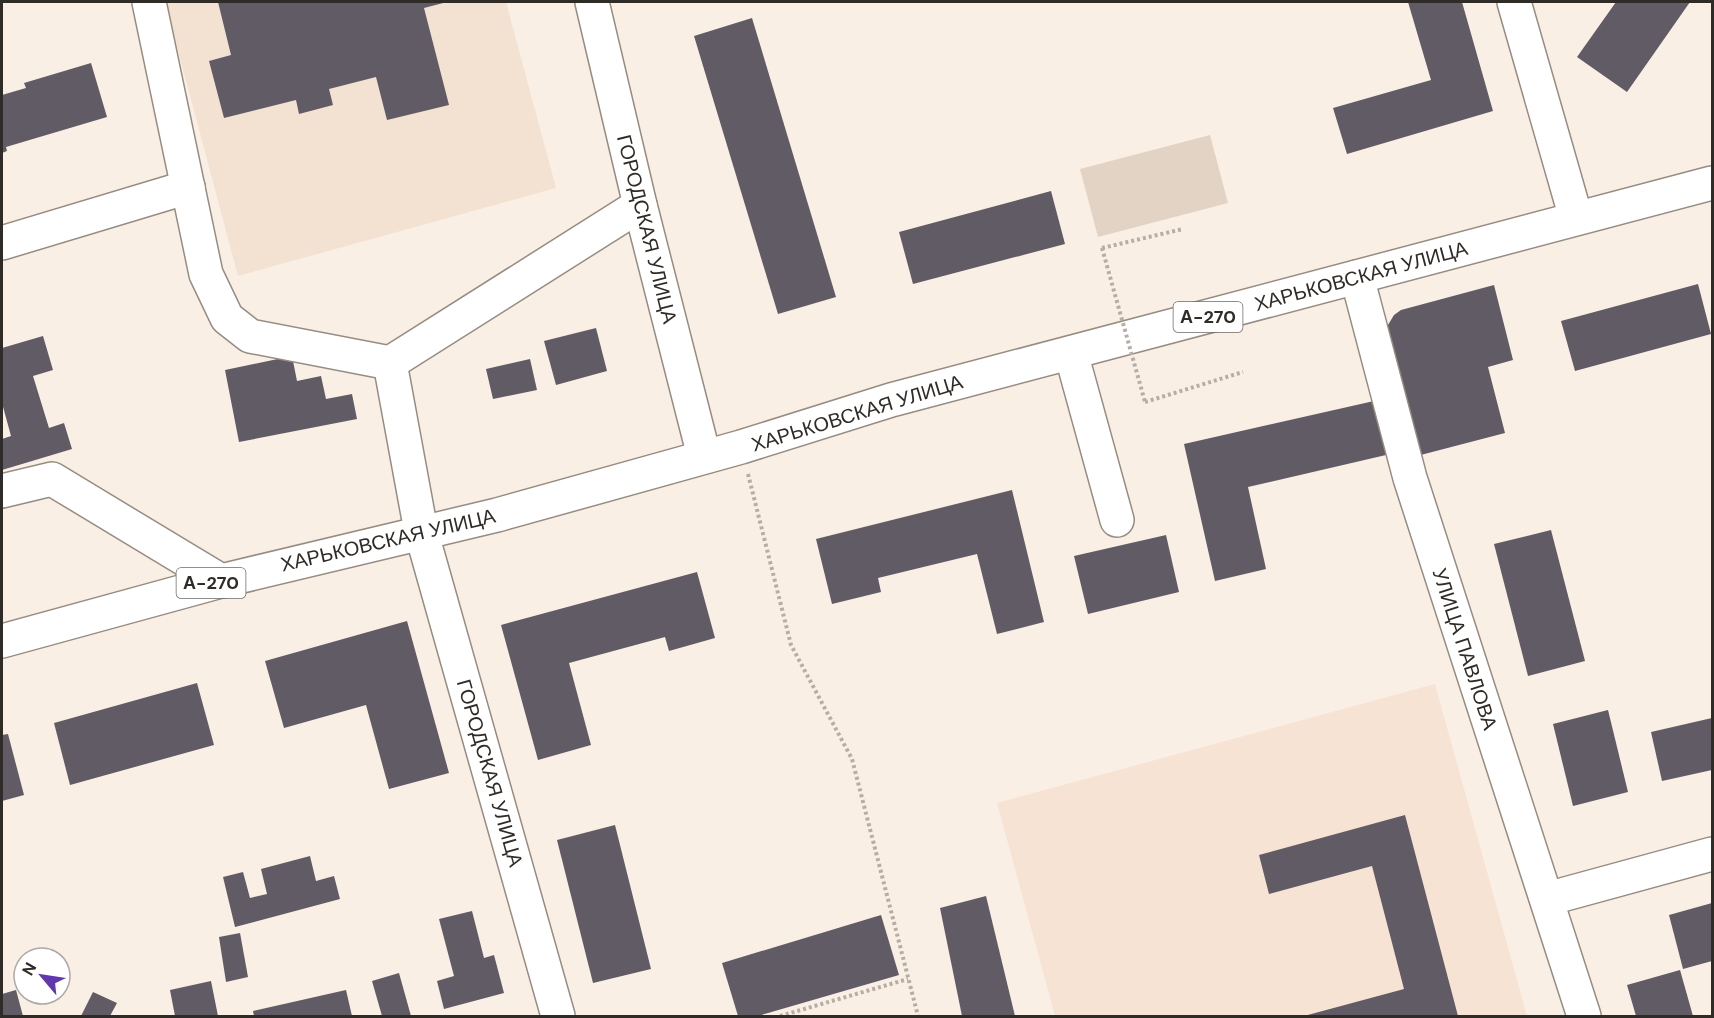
<svg xmlns="http://www.w3.org/2000/svg" width="1714" height="1018" viewBox="0 0 1714 1018" font-family="'DM Sans',sans-serif">
	<style>
		.built { fill: #f3e2d1 }
		.education { fill: #f7e3d4 }
		.green { fill: #e2d3c5 }
		.building { fill: #615b65 }
		.lines { fill: none; stroke-linecap: round; stroke-linejoin: round }
		.minor-casing { stroke: #968c82; stroke-width: 36 }
		.highway-casing { stroke: #968c82; stroke-width: 36 }
		.path { stroke: #b6ada5; stroke-width: 4; stroke-dasharray: 3 3; stroke-linecap: butt }
		.minor { stroke: #fff; stroke-width: 33 }
		.highway { stroke: #fff; stroke-width: 33 }
		.path-bridge { stroke: #b6ada5; stroke-width: 4; stroke-dasharray: 3 3; stroke-linecap: butt }
		.labels { text-anchor: middle; stroke-width: 6; stroke-linejoin: round; paint-order: stroke }
		.shield { fill: #fff; stroke: #6d6b68; stroke-width: 1.5 }
		.shield-label { font-size: 18px; font-weight: bold; fill: #2f2b27 }
		.street-label { font-size: 20px; fill: #2f2b27; stroke: #fff }
	</style>
	<rect width="100%" height="100%" fill="#faefe5"/>
	<path class="built" d="M165,2H506L556,188L238,276Z"/>
	<path class="education" d="M1435,684L1527,1016H1055L997,803Z"/>
	<path class="green" d="M1210,135L1228,203L1098,237L1080,169Z"/>
	<g class="building">
		<path d="M218,2H447L424,8L449,105L387,120L376,77L329,89L333,105L299,114L296,100L224,118L209,61L231,55Z"/>
		<path d="M1408,2H1462L1493,111L1347,154L1333,108L1431,80Z"/>
		<path d="M1616,2H1690L1627,92L1577,57Z"/>
		<path d="M752,18L836,297L778,314L694,36Z"/>
		<path d="M91,63L107,117L6,147L7,151L2,153V95L26,88L24,83Z"/>
		<path d="M1051,191L1065,244L913,284L899,232Z"/>
		<path d="M1698,284L1711,334L1575,371L1561,321Z"/>
		<path d="M1494,285L1513,360L1488,367L1505,433L1413,457L1385,330L1394,315L1401,310Z"/>
		<path d="M596,328L607,371L556,385L544,341Z"/>
		<path d="M43,336L53,370L33,376L49,428L64,423L72,449L2,470V439L11,436L2,403V348Z"/>
		<path d="M292,356L297,381L321,376L326,399L352,394L357,419L239,442L225,370Z"/>
		<path d="M530,359L537,390L493,399L486,369Z"/>
		<path d="M1374,401L1386,455L1248,487L1266,569L1215,581L1184,444Z"/>
		<path d="M1012,490L1044,622L997,634L977,554L878,578L881,592L832,604L816,539Z"/>
		<path d="M1551,530L1585,661L1528,676L1494,544Z"/>
		<path d="M1166,535L1179,592L1088,614L1074,556Z"/>
		<path d="M697,572L715,638L669,651L665,637L569,663L591,745L538,760L501,625Z"/>
		<path d="M407,621L449,773L389,789L366,705L284,728L265,661Z"/>
		<path d="M197,683L214,745L70,785L54,723Z"/>
		<path d="M1608,710L1628,792L1573,806L1553,724Z"/>
		<path d="M1712,718V770L1662,781L1651,732Z"/>
		<path d="M8,734L24,795L2,801V735Z"/>
		<path d="M1405,815L1458,1016H1304L1404,989L1372,866L1269,894L1259,855Z"/>
		<path d="M615,825L651,969L593,983L557,840Z"/>
		<path d="M310,856L316,881L334,876L340,899L235,927L223,877L243,872L250,898L267,894L261,869Z"/>
		<path d="M986,896L1015,1016H962L940,908Z"/>
		<path d="M1712,903V961L1683,969L1669,915Z"/>
		<path d="M472,911L484,958L494,955L504,993L444,1009L437,981L454,976L439,919Z"/>
		<path d="M881,915L899,975L758,1016H738L722,963Z"/>
		<path d="M240,933L248,977L226,982L219,937Z"/>
		<path d="M1680,970L1693,1016H1636L1627,985Z"/>
		<path d="M399,973L411,1016H382L372,981Z"/>
		<path d="M211,981L218,1016H175L170,990Z"/>
		<path d="M16,990L23,1016H2V994Z"/>
		<path d="M346,990L352,1016H254L253,1011Z"/>
		<path d="M93,992L117,1003L110,1016H81Z"/>
	</g>
	<g class="lines">
		<defs>
			<g id="minor">
				<path d="M149,2L206,274L227,318L250,336L390,363"/>
				<path d="M592,2L640,205L704,456"/>
				<path d="M1514,2L1576,218"/>
				<path d="M2,243L188,187"/>
				<path d="M1357,277L1410,478L1584,1016"/>
				<path d="M1071,353L1117,520"/>
				<path d="M2,491L52,479L221,581"/>
				<path d="M1547,899L1712,854"/>
				<path d="M558,1016L421,531L390,363L640,205"/>
			</g>
			<path id="highway" d="M2,641L221,581L497,515L741,447L891,400L1712,183"/>
		</defs>
		<use href="#minor" class="minor-casing"/>
		<use href="#highway" class="highway-casing"/>
		<g class="path">
			<path d="M1102,248L1183,229"/>
			<path d="M1145,402L1243,372"/>
			<path d="M748,474L791,645L852,759L918,1016"/>
			<path d="M780,1016L908,979"/>
		</g>
		<use href="#minor" class="minor"/>
		<use href="#highway" class="highway"/>
		<path class="path-bridge" d="M1102,248L1145,402"/>
	</g>
	<g class="labels">
		<g class="shield">
			<rect x="1173.5" y="302" width="69" height="30" rx="4.5"/>
			<rect x="176.5" y="568" width="69" height="30" rx="4.5"/>
		</g>
		<g class="shield-label">
			<text x="1208" y="323">А-270</text>
			<text x="211" y="589">А-270</text>
		</g>
		<g class="street-label">
			<text transform="translate(647 229) rotate(76)" y="7">ГОРОДСКАЯ УЛИЦА</text>
			<text transform="translate(1361 276) rotate(-15)" y="7">ХАРЬКОВСКАЯ УЛИЦА</text>
			<text transform="translate(857 413) rotate(-17)" y="7">ХАРЬКОВСКАЯ УЛИЦА</text>
			<text transform="translate(388 540) rotate(-13)" y="7">ХАРЬКОВСКАЯ УЛИЦА</text>
			<text transform="translate(1465 649) rotate(72)" y="7">УЛИЦА ПАВЛОВА</text>
			<text transform="translate(490 773) rotate(74)" y="7">ГОРОДСКАЯ УЛИЦА</text>
		</g>
	</g>
	<rect width="1714" height="1018" fill="none" stroke="#2f2b27" stroke-width="6"/>
	<g transform="translate(42 976) rotate(299)"><circle r="28" fill="#ffffff" stroke="#acaaa9" stroke-width="1.5"/>
	<path d="M0-4.5L10 22L0 15L-10 22Z" fill="#6037af"/>
	<text y="-9" font-size="16" font-weight="bold" text-anchor="middle" fill="#2f2b27">N</text>
	</g>
</svg>
